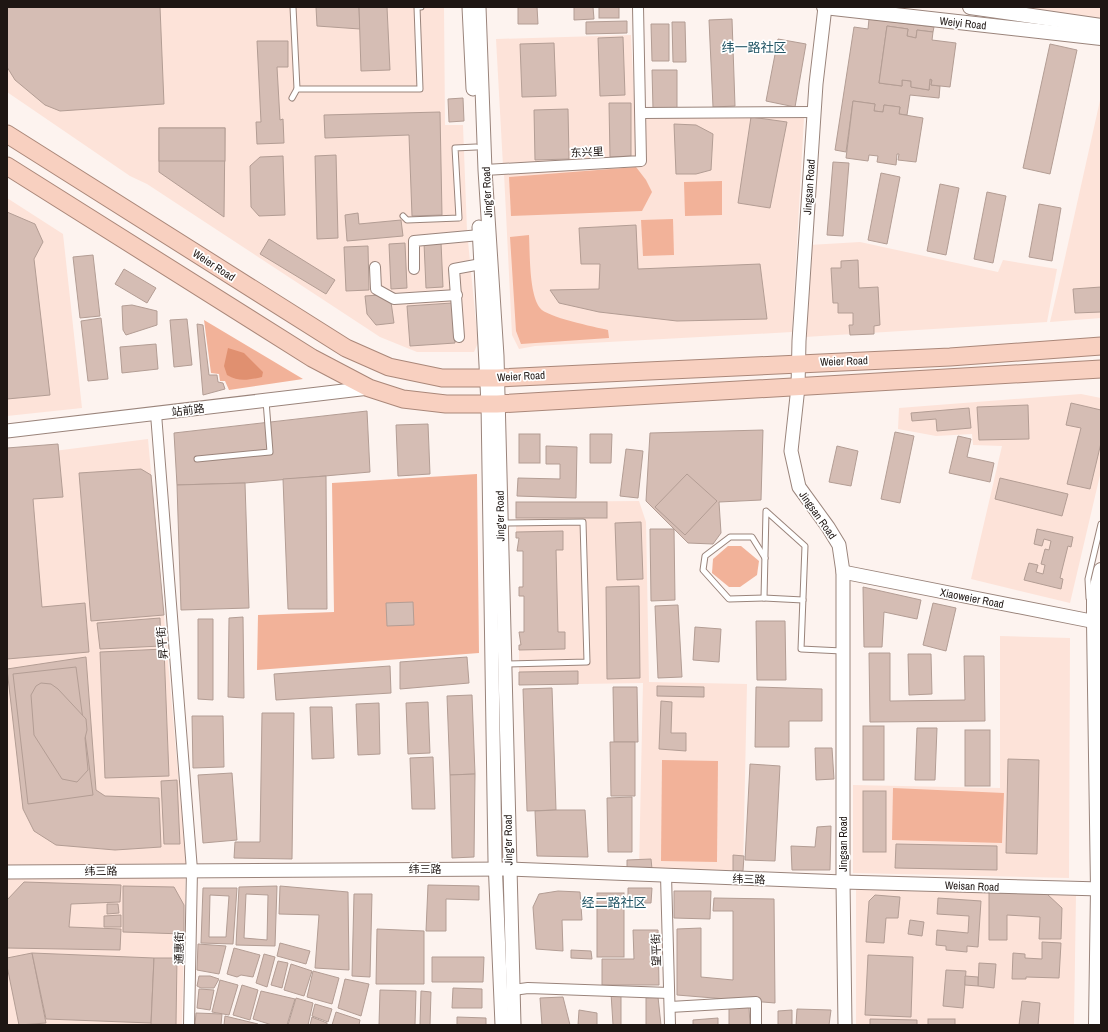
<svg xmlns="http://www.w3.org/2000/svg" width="1108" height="1032" viewBox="0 0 1108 1032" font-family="'Archivo Narrow','Noto Sans SC',sans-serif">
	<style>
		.built { fill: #fde3d9 }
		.green { fill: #f2b299 }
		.water { fill: #e09070 }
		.building { fill: #d5bdb4; stroke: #b39d94; fill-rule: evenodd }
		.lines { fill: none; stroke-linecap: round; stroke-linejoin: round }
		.service-casing { stroke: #9a847b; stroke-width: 7 }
		.minor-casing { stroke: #9a847b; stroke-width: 12 }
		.tertiary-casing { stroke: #9a847b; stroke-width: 15 }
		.secondary-casing { stroke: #9a847b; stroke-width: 16 }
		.trunk-casing { stroke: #aa8779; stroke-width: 19 }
		.service { stroke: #fff; stroke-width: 5 }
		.minor { stroke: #fff; stroke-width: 10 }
		.tertiary { stroke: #fff; stroke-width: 13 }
		.secondary { stroke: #fff; stroke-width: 14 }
		.trunk { stroke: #f8d0c0; stroke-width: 17 }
		.labels { text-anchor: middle; stroke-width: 3.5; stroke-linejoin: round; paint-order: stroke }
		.street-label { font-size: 11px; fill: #1e1613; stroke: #fff }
		.quarter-label { font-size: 13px; fill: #225565; stroke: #fff }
	</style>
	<rect width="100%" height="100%" fill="#fdf3ef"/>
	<g class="built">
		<path d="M7,7H444L445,125H463L467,231L478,343L474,352H417L380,337L147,184L130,176L7,92Z"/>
		<path d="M982,7H1101V23Z"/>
		<path d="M631,35L637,158L503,166L496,39Z"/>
		<path d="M1101,96V318L1050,322L1062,271Z"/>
		<path d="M645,117L804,118L792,332L535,346L519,349L512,335L504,173L644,165Z"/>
		<path d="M7,198L63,234L82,408L7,416Z"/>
		<path d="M860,242L998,272L1003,260L1057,269L1047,322L805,337L809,245Z"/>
		<path d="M1081,394L1101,398V471L1070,603L971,579L1002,446L973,445L972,434L936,436L898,429L899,408Z"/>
		<path d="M148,439L186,862L182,1025H7V457Z"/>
		<path d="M639,501L646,522L649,682L747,684L743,871L639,869L643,683L519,685V645H520V636H519V632H524V597L519,596V587L523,586V551H517V547L519,546V538H516V502Z"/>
		<path d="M1000,636L1070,638L1069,878L853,873V785L1000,788Z"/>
		<path d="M856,889L1076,894L1074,1025H856Z"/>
	</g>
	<g class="green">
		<path d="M636,167L646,180L652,192L642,211L511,216L509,177Z"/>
		<path d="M722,181V215L685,216L684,182Z"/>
		<path d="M673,219L674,255L643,256L641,220Z"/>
		<path d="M529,235C530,254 529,294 540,308C546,317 595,327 608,330L609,338L521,344L516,331L510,237Z"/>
		<path d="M204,320L303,379L229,390L225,381H220L219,374L211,373Z"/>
		<path d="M477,474L479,653L257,670L258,615L334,612L332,483Z"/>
		<path d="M728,546H741L759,561L757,575L740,587H729L712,573L713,559Z"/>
		<path d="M662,760L718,761L717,862L661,861Z"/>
		<path d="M893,788L1004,793L1002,843L892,840Z"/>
	</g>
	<path class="water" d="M228,348L244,353L263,372L262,377C248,380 239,382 227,375L224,366Z"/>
	<g class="building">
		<path d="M7,7H160L164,104L60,111L45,105L15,80L7,67Z"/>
		<path d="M316,7H359L360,29L317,26Z"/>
		<path d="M359,7H387L390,70L361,71Z"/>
		<path d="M518,7H537L538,24H518Z"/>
		<path d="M574,7H593L594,19L574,20Z"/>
		<rect x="599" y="7" width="20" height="11"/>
		<path d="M732,19L735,106L713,107L709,20Z"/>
		<path d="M869,19L934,27L933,32L917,30L916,38L907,36L908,29L887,26L879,83L902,86V80L911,81V87L929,90L930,79L932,80L931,85L940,86L939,98L910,95L907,115L899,114L900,107L884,105L883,112L874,111L875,104L853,101L846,152L835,150L854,27L868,29Z"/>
		<path d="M627,21V33L586,34V22Z"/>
		<path d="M672,22H685L686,62H673Z"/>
		<path d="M651,24H669V61H652Z"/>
		<path d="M887,26L908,29L907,36L916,38L917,30L933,32L932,40L956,43L950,87L931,85L932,80L930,79L929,90L911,87V81L902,80V86L879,83Z"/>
		<path d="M623,37L625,95L600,96L598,38Z"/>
		<path d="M778,39L806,44L795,107L766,101Z"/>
		<path d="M257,41H288V67H277L280,120L283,119L284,143L257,144L256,122H261Z"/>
		<path d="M554,43L556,96L522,97L520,44Z"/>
		<path d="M1050,44L1077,50L1050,174L1023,168Z"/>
		<path d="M652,70H677V109H653Z"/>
		<path d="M463,98L464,121L449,122L448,99Z"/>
		<path d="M853,101L875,104L874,111L883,112L884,105L900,107L899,114L923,118L916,162L898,160L899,154H897L896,165L877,162L878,156L869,155L868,161L846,158Z"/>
		<path d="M609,103H631V156L610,157Z"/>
		<path d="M568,109L569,159L535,160L534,110Z"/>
		<path d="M440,112L442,215L412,216L409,135L325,138L324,115Z"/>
		<path d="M751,117L787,122L770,208L738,203Z"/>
		<path d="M674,124L696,125L713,134L711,170L696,174H676Z"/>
		<path d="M159,128H225L224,217L159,172Z"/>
		<rect x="159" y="128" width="66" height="33"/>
		<path d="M336,155L338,238L317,239L315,156Z"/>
		<path d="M283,156L285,215L259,216L251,207L250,166L260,157Z"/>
		<path d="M833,162L849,163L843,236L827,235Z"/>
		<path d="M881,173L900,177L887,244L868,240Z"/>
		<path d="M940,184L959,188L946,255L927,251Z"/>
		<path d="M987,192L1006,196L993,263L974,259Z"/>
		<path d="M1039,204L1061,208L1052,261L1029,257Z"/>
		<path d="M7,212L35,224L43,242L34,259L50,395L7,399Z"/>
		<path d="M358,213L359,224L401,220L403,236L347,241L345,215Z"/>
		<path d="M636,225L638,269L760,264L767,319L677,321L599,312L559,303L550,290L599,289L600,264H581L579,228Z"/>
		<path d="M269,239L335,280L326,294L260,254Z"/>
		<path d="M441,242L443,287L426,288L424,243Z"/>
		<path d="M405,243L407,288L391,289L389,244Z"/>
		<path d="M368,246L369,290L346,291L344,247Z"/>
		<path d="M93,255L100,316L80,318L73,257Z"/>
		<path d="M858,260L859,288L878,287L880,325L874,326V334L850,335L849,325H853V313H838V303H833L831,268H841V261Z"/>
		<path d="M124,269L156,288L147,303L115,284Z"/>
		<path d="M1101,287V312L1075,313L1073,289Z"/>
		<path d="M379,295L391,302L394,323L376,325L367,314L365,296Z"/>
		<path d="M452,303L455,343L410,346L407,306Z"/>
		<path d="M132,305L157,311V325L126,335L123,330L122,306Z"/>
		<path d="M101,318L108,379L88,381L81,321Z"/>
		<path d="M187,319L192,365L174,367L170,320Z"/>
		<path d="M197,324L203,325L209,375H217L218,382L223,383L225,389L203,395Z"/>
		<path d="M156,344L158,369L122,373L120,347Z"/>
		<path d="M1071,403L1101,410V443L1090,489L1067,484L1081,428L1066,425Z"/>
		<path d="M1028,405L1029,439L979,440L977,407Z"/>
		<path d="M969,408L971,428L937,431L936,419L912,421L911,413Z"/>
		<path d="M367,411L370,472L245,483L177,485L174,433Z"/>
		<path d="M428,424L430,474L398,476L396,425Z"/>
		<path d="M763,430L761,500L719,502L721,533L713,544L688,543L646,501L650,433Z"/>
		<path d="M895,432L914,436L900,503L881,499Z"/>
		<rect x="519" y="434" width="21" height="29"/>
		<path d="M590,434H612L611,463H590Z"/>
		<path d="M958,436L971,439L967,457L994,463L990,482L949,473Z"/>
		<path d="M58,444L63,497L33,499L42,607L85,603L89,652L7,659V448Z"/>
		<path d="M546,446L577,447L576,498L517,496L518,478L560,479V464H546Z"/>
		<path d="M837,446L858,451L851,486L829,482Z"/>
		<path d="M626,449L643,451L638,498L620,496Z"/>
		<path d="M141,469L151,475L164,615L91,621L79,473Z"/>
		<path d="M687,474L717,501L685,535L655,507Z"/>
		<path d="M326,476L327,609H288L283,479Z"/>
		<path d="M1000,478L1068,494L1062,516L995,499Z"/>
		<path d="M245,483L249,608L181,610L177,485Z"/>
		<rect x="516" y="502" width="91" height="16"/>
		<path d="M641,522L643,579L617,580L615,523Z"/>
		<path d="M650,529H674L675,600L651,601Z"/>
		<path d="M1037,529L1073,537L1071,547L1068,546L1060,578L1063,579L1061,589L1024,580L1029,563L1038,565L1036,572L1043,574L1045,565L1041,564L1045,549L1049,550L1051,541L1044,539L1042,546L1034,544Z"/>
		<path d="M563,531V550H556L558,632H565V649L519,650V645H521L519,632H524V596H519V587H523V551H517L519,538H516V532Z"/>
		<path d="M639,586L640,678L607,679L606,587Z"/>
		<path d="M863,587L921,600L917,619L884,612L882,647H864Z"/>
		<path d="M413,602L414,625L387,626L386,603Z"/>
		<path d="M933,603L956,608L946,651L923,645Z"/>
		<path d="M678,605L682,677L658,678L655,606Z"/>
		<path d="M243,617L244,698L228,697L229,618Z"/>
		<path d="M160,618L161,646L100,649L97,623Z"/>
		<path d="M198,619H213V700L198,699Z"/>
		<path d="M756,621H785L786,680H757Z"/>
		<path d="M695,627L721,629L719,662L693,660Z"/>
		<path d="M164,649L169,776L105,778L100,652Z"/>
		<path d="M869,653H890V701L965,700L964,656H984L985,721L870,722Z"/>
		<path d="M908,654H931L932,694L909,695Z"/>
		<path d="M86,657L96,790L105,796L159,798L161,847L115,850L56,845L34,831L23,809L7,669Z"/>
		<path d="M467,657L469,683L400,689V662Z"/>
		<path d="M390,666L391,693L276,700L274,674Z"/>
		<path d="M76,667L93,795L28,804L13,674Z"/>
		<path d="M578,671V684L519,685V672Z"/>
		<path d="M41,683L51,684L58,689L86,719L87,730L85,738L88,770L77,782L62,779L34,735L31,695L36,686Z"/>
		<path d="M657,686L704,687V697L657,696Z"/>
		<path d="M613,687H637L638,742H614Z"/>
		<path d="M756,687L822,689V721H789V747H755Z"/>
		<path d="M552,688L556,810L527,811L523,689Z"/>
		<path d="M472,695L475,774L450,775L447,696Z"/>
		<path d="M661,701L672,702L671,733H686V751L659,749Z"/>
		<path d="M428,702L430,753L408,754L406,703Z"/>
		<path d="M379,703L380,754L358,755L356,704Z"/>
		<path d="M310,707H332L334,758L312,759Z"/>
		<path d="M262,713H294L292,859L234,858L235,842H260Z"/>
		<path d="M192,716H223L224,767L193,768Z"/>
		<rect x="863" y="726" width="21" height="54"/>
		<path d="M917,728H937L935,780H915Z"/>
		<rect x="965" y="730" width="25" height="56"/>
		<path d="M610,742H635V796H611Z"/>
		<path d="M815,748H832L834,779L816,780Z"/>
		<path d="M433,757L435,809H412L410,758Z"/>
		<path d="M1008,759L1039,760L1037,854L1006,853Z"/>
		<path d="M750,764L780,766L775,861L745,860Z"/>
		<path d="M232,773L237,840L203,843L198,775Z"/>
		<path d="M475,774L474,857L452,858L450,775Z"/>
		<path d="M177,780L180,844H164L161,781Z"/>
		<rect x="863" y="791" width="23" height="61"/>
		<path d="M632,797V852H608L607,798Z"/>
		<path d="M556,810H585L588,857L537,856L535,811Z"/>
		<path d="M831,826L830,870H792L791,846L815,847L817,827Z"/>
		<path d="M896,844L997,846V870L895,868Z"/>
		<path d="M733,855L744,856L743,871H733Z"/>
		<path d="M651,859L652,869L627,868V860Z"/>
		<path d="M24,882L121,885L120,902L71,904L69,927L121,929L120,950L7,948V900Z"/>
		<path d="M428,885L479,886V900L446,899V931H426Z"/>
		<path d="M123,886L174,887L184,905V934L123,932Z"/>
		<path d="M277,886L275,946L236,945L239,887ZM246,894L268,895L267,940L244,938Z"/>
		<path d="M280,886L348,892L349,970L315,968L319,915L279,914Z"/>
		<path d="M203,888H237L233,944L201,943ZM210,895L229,896L226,937H209Z"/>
		<path d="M628,888H652L651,903H628Z"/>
		<path d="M558,891L580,892L582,920H562L563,951L536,949L533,907L539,894Z"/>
		<path d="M674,891H711L710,919L674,918Z"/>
		<path d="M989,892L1047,894L1062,908L1061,939H1039L1040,917L1007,915V940H989Z"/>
		<rect x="597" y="893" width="27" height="64"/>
		<path d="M354,894H372L370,977L352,976Z"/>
		<path d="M875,895L900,897L898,918H886L884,943L866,942L869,901Z"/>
		<path d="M714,898L774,899L775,1003L677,995V929L701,928V977L733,980V911H713Z"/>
		<path d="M938,898L981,901L978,947L967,946V952L946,950V946L936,945L937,930L968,933L969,916L937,914Z"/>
		<path d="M107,904H118L119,913L107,914Z"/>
		<path d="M121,915V927H104V916Z"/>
		<path d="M910,920L924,922L922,936L908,934Z"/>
		<path d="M377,929L424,931V984H376Z"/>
		<path d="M633,930H658L659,985H602V959H634Z"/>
		<path d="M1042,942L1061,943L1059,978L1026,977V979H1012L1013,953L1025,954V958L1042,959Z"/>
		<path d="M280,943L310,951L306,964L277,956Z"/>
		<path d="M198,944L226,946L219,974L197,970Z"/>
		<path d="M234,948L260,955L253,977L241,975L237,977L227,974Z"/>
		<path d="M571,950L591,951L592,959L571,958Z"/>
		<path d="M32,953L46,1023L19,1025L7,966V958Z"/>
		<path d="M32,953L154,958L151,1023L46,1019Z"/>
		<path d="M264,954L275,957L267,987L256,983Z"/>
		<path d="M868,955L913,957L911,1017L865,1015Z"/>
		<path d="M432,957H484L483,982H432Z"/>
		<path d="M154,958H177L176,1025H151Z"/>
		<path d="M278,961L288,963L282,988L271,985Z"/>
		<path d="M979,963L996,964L994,988L978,986Z"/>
		<path d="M291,964L312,971L304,996L284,990Z"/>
		<path d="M946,970L966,971L963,1008L943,1006Z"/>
		<path d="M313,971L339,978L332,1004L307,997Z"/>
		<path d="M199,976H210L219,979L214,988H201L197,986Z"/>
		<path d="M965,976L978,977V986L965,985Z"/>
		<path d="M345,979L369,984L361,1016L338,1008Z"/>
		<path d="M220,980L238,985L229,1015L212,1012Z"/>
		<path d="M242,985L258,990L250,1020L233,1015Z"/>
		<path d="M453,988L482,989V1008H452Z"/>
		<path d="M199,989L214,990L210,1010L197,1008Z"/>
		<path d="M380,990L416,991L415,1025H379Z"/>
		<path d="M261,991L295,999L287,1025H272L253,1019Z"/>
		<path d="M421,991L431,992L430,1025H420Z"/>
		<path d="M611,993L621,994V1025H613Z"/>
		<path d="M563,997L570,1025H542L540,998Z"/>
		<path d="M658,997L661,1025H646V998Z"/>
		<path d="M296,998L313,1003L308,1025H288Z"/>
		<path d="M1022,1001L1040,1003L1038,1025H1019Z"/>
		<path d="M315,1004L332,1009L328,1022L312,1016Z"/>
		<path d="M729,1006L749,1007L750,1025H729Z"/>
		<path d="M797,1009L831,1010L829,1025H796Z"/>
		<path d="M579,1010L597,1013V1025H578Z"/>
		<path d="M792,1010V1025H778V1011Z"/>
		<path d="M336,1012L360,1020L359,1025H332Z"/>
		<path d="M196,1013L222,1014L221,1025H195Z"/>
		<path d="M225,1016L258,1024V1025H224Z"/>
		<path d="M312,1017L327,1023V1025H310Z"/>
		<path d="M457,1017L486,1018V1025H457Z"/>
		<path d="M718,1018V1025H693V1020Z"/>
		<path d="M870,1019L917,1020V1025H870Z"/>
		<rect x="928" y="1019" width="27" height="6"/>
	</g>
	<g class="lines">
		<defs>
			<g id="service">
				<path d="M293,7L297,89"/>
				<path d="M292,98L297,89H420L417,7H421"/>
				<path d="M403,216L407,220L459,218L455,148L476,147"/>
				<path d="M197,459L270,452L266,401"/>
				<path d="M501,523L583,522L587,662L505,664"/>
				<path d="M765,558L752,537H730L705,556L703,570L729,599L764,598L803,600"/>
				<path d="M764,598L766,511L805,546L801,649L842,651"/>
				<path d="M1089,598L1088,579L1101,524"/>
			</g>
			<g id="minor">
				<path d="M641,113L815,112"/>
				<path d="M485,170L641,161L638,7"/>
				<path d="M375,267L376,289L394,299L457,295"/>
				<path d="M414,269V241L480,235"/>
				<path d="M459,337L454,269L481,264"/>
				<path d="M156,414L192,870L189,1025"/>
				<path d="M666,875L670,1025"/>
				<path d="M513,990L528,988L669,993"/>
				<path d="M670,1007L756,1002V1025"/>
			</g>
			<g id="tertiary">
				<path d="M469,7L473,89"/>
				<path d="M479,7L485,170L497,356L514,1025"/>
				<path d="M825,7L816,84L799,341L798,387L791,451L799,487L828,527L839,545L843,572V882L845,1025"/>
				<path d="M479,227L488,404L495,860L502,1025"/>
				<path d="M7,431L369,388"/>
				<path d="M843,572L1101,623"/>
				<path d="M7,872L509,869L843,882L1101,889"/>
			</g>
			<g id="secondary">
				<path d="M824,7L1101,38"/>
				<path d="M970,7L1101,26"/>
				<path d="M1096,1025L1098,889L1094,622V599L1101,570"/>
			</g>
			<g id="trunk">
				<path d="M7,134L346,348L389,367L442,378H497L950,357L1101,346"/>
				<path d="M7,166L312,358L369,388L403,399L446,404H497L1101,369"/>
			</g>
		</defs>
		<use href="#service" class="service-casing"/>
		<use href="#minor" class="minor-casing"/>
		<use href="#tertiary" class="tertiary-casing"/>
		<use href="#secondary" class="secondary-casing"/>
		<use href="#trunk" class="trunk-casing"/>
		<use href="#service" class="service"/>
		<use href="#minor" class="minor"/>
		<use href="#tertiary" class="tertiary"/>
		<use href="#secondary" class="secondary"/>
		<use href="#trunk" class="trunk"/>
	</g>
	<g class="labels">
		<g class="street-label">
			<text transform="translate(963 23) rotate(6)" y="4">Weiyi Road</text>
			<text transform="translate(587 152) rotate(-3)" y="4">东兴里</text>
			<text transform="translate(809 187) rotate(-86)" y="4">Jingsan Road</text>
			<text transform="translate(487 192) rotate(-93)" y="4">Jing'er Road</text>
			<text transform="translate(214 265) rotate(33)" y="4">Weier Road</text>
			<text transform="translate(844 361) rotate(-2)" y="4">Weier Road</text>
			<text transform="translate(521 376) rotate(-3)" y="4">Weier Road</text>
			<text transform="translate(188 410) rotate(-7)" y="4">站前路</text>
			<text transform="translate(818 515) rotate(55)" y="4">Jingsan Road</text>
			<text transform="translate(500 516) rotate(-91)" y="4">Jing'er Road</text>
			<text transform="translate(972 598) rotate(11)" y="4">Xiaoweier Road</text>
			<text transform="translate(162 643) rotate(-95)" y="4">昇平街</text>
			<text transform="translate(508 840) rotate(-91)" y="4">Jing'er Road</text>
			<text transform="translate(843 844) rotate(-90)" y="4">Jingsan Road</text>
			<text x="425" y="873">纬三路</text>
			<text transform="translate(101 871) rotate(-1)" y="4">纬三路</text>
			<text transform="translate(749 879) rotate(2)" y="4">纬三路</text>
			<text transform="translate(972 886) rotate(2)" y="4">Weisan Road</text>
			<text transform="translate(179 948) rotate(-89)" y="4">通惠街</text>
			<text transform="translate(656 950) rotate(-92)" y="4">望平街</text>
		</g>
		<g class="quarter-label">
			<text x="754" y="52">纬一路社区</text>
			<text x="614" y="907">经二路社区</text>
		</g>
	</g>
	<rect width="1108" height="1032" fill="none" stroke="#1e1613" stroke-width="16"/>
</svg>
